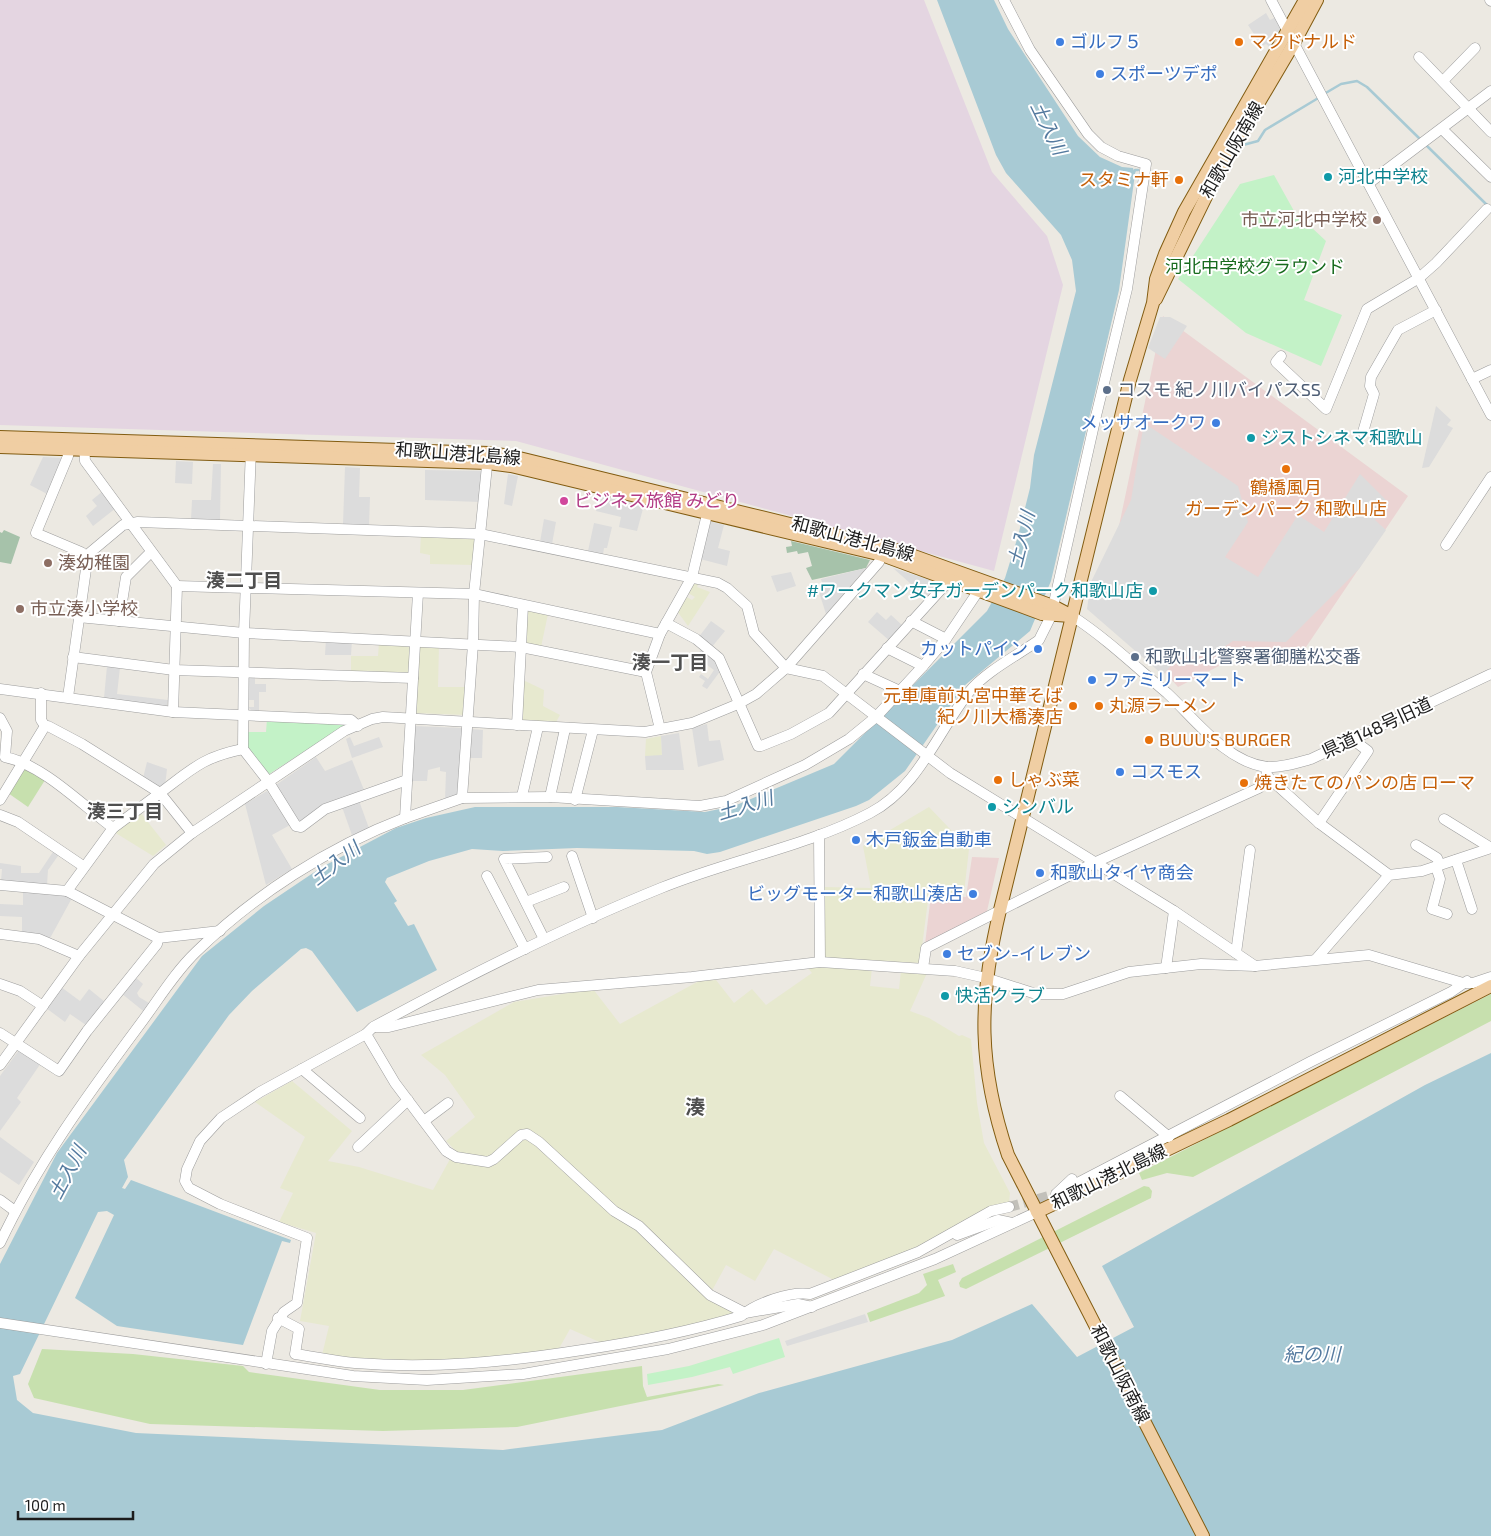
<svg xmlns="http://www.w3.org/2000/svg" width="1491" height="1536" viewBox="0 0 1491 1536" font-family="'Exo 2','Noto Sans JP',sans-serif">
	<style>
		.commercial { fill: #ebd4d3 }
		.industrial { fill: #e4d5e1 }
		.farmland { fill: #e7e9cf }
		.grass { fill: #c7e0ae }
		.cemetery { fill: #a6c2aa }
		.park { fill: #c3f2c7 }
		.parking { fill: #dcdcdc }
		.water { fill: #a8cad4 }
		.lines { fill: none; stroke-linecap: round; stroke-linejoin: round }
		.stream { stroke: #a8cad4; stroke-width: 2.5 }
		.minor-tunnel { stroke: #c2c0ba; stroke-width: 10; stroke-dasharray: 10 5; stroke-linecap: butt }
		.minor-casing { stroke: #9d9d9d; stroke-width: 11 }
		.major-casing { stroke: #825c11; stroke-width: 14 }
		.minor { stroke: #fff; stroke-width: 10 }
		.major { stroke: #f0cea3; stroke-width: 12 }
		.shop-dot { fill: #3f7fe0; stroke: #fff; stroke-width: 2 }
		.food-dot { fill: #e8710a; stroke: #fff; stroke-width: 2 }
		.culture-dot { fill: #0f9aa8; stroke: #fff; stroke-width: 2 }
		.education-dot { fill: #8d6e63; stroke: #fff; stroke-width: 2 }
		.service-dot { fill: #5c6f8a; stroke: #fff; stroke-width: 2 }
		.hotel-dot { fill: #d1479c; stroke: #fff; stroke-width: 2 }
		.labels { text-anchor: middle; stroke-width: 4; stroke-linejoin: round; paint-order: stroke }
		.shop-label { font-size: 18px; fill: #366cbe; stroke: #fff; text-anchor: start }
		.food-label { font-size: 18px; fill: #c56008; stroke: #fff; text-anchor: start }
		.street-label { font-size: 18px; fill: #1c1c1c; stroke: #fff }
		.culture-label { font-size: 18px; fill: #0d838f; stroke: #fff; text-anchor: start }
		.education-label { font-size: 18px; fill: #785e54; stroke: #fff; text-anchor: start }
		.park-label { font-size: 18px; fill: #186b1e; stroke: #fff }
		.service-label { font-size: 18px; fill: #4e5e75; stroke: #fff; text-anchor: start }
		.hotel-label { font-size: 18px; fill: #b23c85; stroke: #fff; text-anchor: start }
		.water-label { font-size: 19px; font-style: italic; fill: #547a9f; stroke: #fff }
		.neighbourhood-label { font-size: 19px; font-weight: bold; fill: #4f4f4f; stroke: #fff }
		.quarter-label { font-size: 20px; font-weight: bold; fill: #4f4f4f; stroke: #fff }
	</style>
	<rect width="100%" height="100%" fill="#ece9e2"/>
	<g class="commercial">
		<path d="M1163,316L1408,496L1304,650L1254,648L1178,687L1103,602Z"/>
		<path d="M972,857L999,858L987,911L925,944L931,895L966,897Z"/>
	</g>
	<path class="industrial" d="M0,0H924L992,172L1047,236L1063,285L994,571L516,441L0,425Z"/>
	<g class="farmland">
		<path d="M421,534L474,537L477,540L474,565L430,564V555L420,553Z"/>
		<path d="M699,582L697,587L710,592L688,626L677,611L685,596L692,600L695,597L688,593L693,583Z"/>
		<path d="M530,610L548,614L541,647L527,645L525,641L526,613Z"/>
		<path d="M379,642L410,643L411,671L407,674L351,672V656H378Z"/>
		<path d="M419,645H439L438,687H467L466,715L415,713Z"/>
		<path d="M523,680L544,690L543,706L560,715L556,722L521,720Z"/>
		<path d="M661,736L662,756H645L646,739Z"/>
		<path d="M929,807L969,849L964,893L929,892L920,963L824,958V887L871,888L863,846Z"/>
		<path d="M140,812L166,845L153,856L114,832Z"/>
		<path d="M806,966L872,968L870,986L899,989L901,971L927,973L910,1011L929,1018L959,1036L962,1035L971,1039L977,1103L984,1143L1010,1193L1009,1203L917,1248L836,1281L774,1249L755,1281L726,1265L708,1298L736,1312V1315L604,1344L570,1329L557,1352L463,1361L404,1362L322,1355L329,1326L300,1321L316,1233L279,1222L293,1193L280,1188L305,1137L255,1102L292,1081L352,1131L328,1161L359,1167L433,1190L455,1150L446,1141L475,1117L445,1075L421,1055L514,1002L593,989L620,1024L699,981L716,980L734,1003L752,989L766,1005L812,973Z"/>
	</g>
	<g class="grass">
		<path d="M23,767L45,780L28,807L8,793Z"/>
		<path d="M1491,994V1021L1193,1177L1167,1173L1142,1180L1139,1173Z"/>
		<path d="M1144,1186L1149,1187L1152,1191L1151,1198L966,1289L960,1287L959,1283L962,1278Z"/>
		<path d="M953,1264L956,1272L938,1280L945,1296L870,1322L867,1313L919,1293L927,1285L923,1274Z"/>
		<path d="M42,1349L133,1354L243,1366L249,1372L380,1390H463L642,1366L643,1386L647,1397L718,1384L724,1385L517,1427L383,1431L150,1424L34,1398L28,1384Z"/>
	</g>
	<g class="cemetery">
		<path d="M4,530L20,537L11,564L0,562V532L2,533Z"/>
		<path d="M791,541L870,560L866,568L812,580L806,568L812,566L808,552L798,554L797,551L787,553L786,547L792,546Z"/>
	</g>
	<g class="park">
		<path d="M1274,175L1294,211L1326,241L1304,300L1342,315L1321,366L1246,333L1178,279L1240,184Z"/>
		<path d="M267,719L343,724L344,726L266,776L248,748V732H266Z"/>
		<path d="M779,1338L785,1357L733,1374L730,1367L692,1377L648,1385L647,1374L689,1366Z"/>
	</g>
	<g class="parking">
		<path d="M1266,13L1270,20L1276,17L1282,28L1271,48L1266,44L1262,46L1248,25Z"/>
		<path d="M1160,317H1170L1187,326L1165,359L1148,348Z"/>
		<path d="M1436,406L1451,420L1447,425L1453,428L1429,467L1422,468Z"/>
		<path d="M1144,423L1238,486L1248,522L1225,557L1258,577L1298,515L1324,532L1360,474L1389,503L1375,520L1386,530L1359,569L1286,642L1233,641L1211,655L1178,657L1163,675L1087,609L1091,582L1131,500Z"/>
		<path d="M43,457L64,458L49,495L30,485Z"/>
		<path d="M176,461L193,462L192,484L175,483Z"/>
		<path d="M213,464H221L220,521L191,520L192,500H211Z"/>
		<path d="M345,467L360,468L359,497H370L369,526L343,524Z"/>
		<path d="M425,470L483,471L480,502L425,500Z"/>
		<path d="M508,474L518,476L512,506L504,504Z"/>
		<path d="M103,491L116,508L93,526L86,516L97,506L92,500Z"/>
		<path d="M600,494L644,505L637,531L619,527L621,517L596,511Z"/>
		<path d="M544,519L556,522L552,544L540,542Z"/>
		<path d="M709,521L724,525L718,548L730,551L727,566L700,559Z"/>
		<path d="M594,523L612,527L607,548H604L603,554L588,551Z"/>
		<path d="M866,568L826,614L819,592L824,590L821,579Z"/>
		<path d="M893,568L942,584L928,599Z"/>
		<path d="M791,572L796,586L777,592L771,576Z"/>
		<path d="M877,612L886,620L891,615L903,626L890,641L868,622Z"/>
		<path d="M711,621L725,631L711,648L698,638Z"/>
		<path d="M326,639L352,640L351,655H325Z"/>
		<path d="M702,648L716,659L721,670L707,689L702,686L705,681L699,677L701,674L708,679L714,670L696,657Z"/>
		<path d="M107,666L120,667L117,694L168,700L167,707L104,698Z"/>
		<path d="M251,676L255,677V684H266V692H259V711L251,710L248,707H254V700H248V679Z"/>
		<path d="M707,724L709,741L720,740L724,760L698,767L692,728Z"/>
		<path d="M414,726L463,728L459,795L445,800L446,772L440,771V767L428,770L427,781H410Z"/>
		<path d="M470,729L483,730L482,758H468Z"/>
		<path d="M679,733L684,770H646L645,756L662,755L661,736Z"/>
		<path d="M350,737L354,746L379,737L383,747L352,758L346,739Z"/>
		<path d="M316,757L325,771L352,760L364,790L331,802L300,823L297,822L273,787Z"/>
		<path d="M147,762L167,769L165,786L160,788L143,778Z"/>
		<path d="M267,791L290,825L272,835L292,869L266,885L245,804Z"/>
		<path d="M358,798L370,831L353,838L341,804Z"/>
		<path d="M55,849L60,853L48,870L47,885L1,881L2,869H0V863L21,866V873H39Z"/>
		<path d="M23,890L64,893L72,898L49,940L22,933V917L0,916V904L23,905Z"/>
		<path d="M135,977L143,984L137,993L139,997L149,1003L156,995L147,1014L121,993Z"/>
		<path d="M61,987L80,1001L89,989L105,1002L86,1025L70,1014L65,1022L46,1008Z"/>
		<path d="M19,1050L41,1063L17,1098L21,1102L0,1131V1076Z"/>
		<path d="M0,1137L34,1162L19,1185L0,1172Z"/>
		<path d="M865,1314L868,1322L787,1346L785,1341Z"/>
	</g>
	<path class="water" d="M937,0H994L1008,29L1078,136L1100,157L1122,167L1133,168L1135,174L1119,290L1051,581L1030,631L964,686L905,771L869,800L856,806L720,852L707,854L694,851L577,848L503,851L472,849L429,861L387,878L385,882L397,901L394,903L408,926L414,924L437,970L357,1012L312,951L306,948L301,949L252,991L229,1015L124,1160L128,1177L122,1188L125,1189L131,1180L291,1240L290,1243L282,1241L243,1345L117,1326L75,1298L114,1215L107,1211L98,1212L20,1374L13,1376L17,1400L33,1413L136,1433L503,1450L662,1430L759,1393L952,1340L1032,1304L1077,1357L1134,1327L1102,1266L1425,1085L1491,1053V1536H0V1264L57,1153L202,956L264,906L322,867L396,828L426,818L475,807H617L705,812L734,806L834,764L987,611L1005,578L1018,536L1030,488L1034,455L1076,291L1072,260L1061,235L1006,173L996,155Z"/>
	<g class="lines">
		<g class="stream">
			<path d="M1324,94L1341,84L1357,81L1367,87L1422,141"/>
			<path d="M1243,145L1258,141L1265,130L1320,97"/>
			<path d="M1426,145L1488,206"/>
			<path d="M1133,175L1135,170H1138"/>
		</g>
		<path class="minor-tunnel" d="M1009,1207L1056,1194"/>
		<defs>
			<g id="minor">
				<path d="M1271,0L1491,415"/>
				<path d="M1490,0L1491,1"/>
				<path d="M1419,57L1491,132"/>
				<path d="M1443,81L1475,48"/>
				<path d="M1442,129L1491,177"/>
				<path d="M1369,183L1491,91"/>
				<path d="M1281,356L1276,362L1326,409L1367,309L1419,278L1436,263L1487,209"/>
				<path d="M1472,379L1491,370"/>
				<path d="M1363,432L1374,394L1370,386L1371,377L1398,330L1436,310"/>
				<path d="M84,443L85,461L177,586L173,712"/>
				<path d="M70,444L68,456L36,533L81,552L86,556"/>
				<path d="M251,449L244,633L243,749L268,781L296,826L301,827L325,809L407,780"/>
				<path d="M1446,545L1491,477"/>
				<path d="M177,586L474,594L660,634"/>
				<path d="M418,593L405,818L462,798L550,797L700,806L726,801L805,765L849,739L876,717L923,666L946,639L979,590"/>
				<path d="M1072,616C1106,638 1136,667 1167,693C1195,719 1226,762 1267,767C1281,768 1297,763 1311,759L1491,674"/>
				<path d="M78,617L244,633L521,647L523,605"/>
				<path d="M119,621L126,577L151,552"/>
				<path d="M911,621L946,639"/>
				<path d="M666,623L696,639L719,658L758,746H761L791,734L829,713L945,585L948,578"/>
				<path d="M887,648L923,666"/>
				<path d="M73,657L174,670L413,678"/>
				<path d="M863,674L900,691"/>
				<path d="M0,689L173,712L351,720L358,726"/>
				<path d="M41,693V720L45,726"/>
				<path d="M68,697L87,562L86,556L123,525L138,522L480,534L718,583L727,588L747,606L754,633L786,668L823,676L950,773L1174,911L1255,966"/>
				<path d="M0,718L7,731L5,757C43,765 81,804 113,828"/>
				<path d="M517,725L521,647L646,672"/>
				<path d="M660,729L646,672L660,634L692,577L709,506"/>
				<path d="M1267,776L1319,823L1389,875"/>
				<path d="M522,796L538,727"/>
				<path d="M550,797L565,729"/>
				<path d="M462,798L473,644L474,594L488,456"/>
				<path d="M0,800L45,726H48L82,744L160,793L113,828L67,891L158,938L157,944L87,1031L59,1071L0,1033"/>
				<path d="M575,800L593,730"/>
				<path d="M0,815L18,822L83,866"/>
				<path d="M1444,819L1491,848"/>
				<path d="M1319,823L1368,751L1352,739"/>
				<path d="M192,833L160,793C192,769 203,757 243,749"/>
				<path d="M819,835L820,962"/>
				<path d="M1416,845L1437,858L1440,865"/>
				<path d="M572,856L593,918"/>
				<path d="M1456,860L1472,909"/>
				<path d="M1436,867L1440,879L1432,909L1447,914"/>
				<path d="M487,876L525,949"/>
				<path d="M0,885L67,891"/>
				<path d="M526,902L564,887"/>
				<path d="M0,934L39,939L79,956"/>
				<path d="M158,938L220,931"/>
				<path d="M544,939L504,859L547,857"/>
				<path d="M1236,953L1250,850"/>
				<path d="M1316,959L1389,875L1422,871L1491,848"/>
				<path d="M923,968L926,948L1096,862L1259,788L1267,776L1266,767"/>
				<path d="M1166,968L1174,911"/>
				<path d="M0,984L20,991L43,1006"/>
				<path d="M374,1027H389L538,990L692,977L820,962L955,971L986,978L1036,994H1063L1129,972L1201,964L1255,966L1369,955L1463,983H1473L1491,977"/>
				<path d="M366,1034L395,1083L446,1151L456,1157L488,1162L494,1159L521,1135L527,1134L539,1142L614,1211L639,1226L710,1295L745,1313L798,1304L812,1307"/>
				<path d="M0,1065L79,956L154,864L192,833L344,731L372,719L383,717L645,732L692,723L738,704L756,694L786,668L879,562L883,550"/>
				<path d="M302,1069L360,1118"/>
				<path d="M1120,1096L1169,1137"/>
				<path d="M424,1121L448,1103"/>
				<path d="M358,1147L408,1100"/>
				<path d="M1056,1194L1072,1179"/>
				<path d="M1066,1198L1070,1187L1310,1062L1451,992L1467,981"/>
				<path d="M0,1200L15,1211"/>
				<path d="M957,1235L998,1220L1012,1223"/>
				<path d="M0,1243C37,1164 86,1097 138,1027C157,1002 174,973 196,952C254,895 329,847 405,818"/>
				<path d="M278,1318L299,1329L295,1354C315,1357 335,1361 355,1363C432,1369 506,1362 582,1350C636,1342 688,1332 741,1316C757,1303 790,1291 810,1294L918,1252L991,1211L1009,1207"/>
				<path d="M0,1323L353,1376L427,1380L523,1374L668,1349L763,1325L935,1259L1037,1212"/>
				<path d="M266,1364L272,1331L284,1312L297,1303L307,1238L220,1204L189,1188L185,1181L187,1169L200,1141L221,1118L260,1092L366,1034L373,1027C467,976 562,928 661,888C729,860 805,847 870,813C918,788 937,733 969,692C985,672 1018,655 1039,640L1051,616L1096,416L1127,289L1146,164L1118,156L1101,147L1088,134L1030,50L1004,0"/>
			</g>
			<g id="major">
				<path d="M1156,299L1219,170L1294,43L1317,0"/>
				<path d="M0,437L489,453L511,456L900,551L1053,606L1072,616"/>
				<path d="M0,447L488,463L511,466L882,555L1042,614L1071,616"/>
				<path d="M1037,1212L1229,1120L1491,986"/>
				<path d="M1203,1536L1008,1155C978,1066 978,1001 1000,910L1130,380L1153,303L1156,279L1165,254L1184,212L1305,0"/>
			</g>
		</defs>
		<use href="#minor" class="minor-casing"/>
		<use href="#major" class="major-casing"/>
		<use href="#minor" class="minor"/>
		<use href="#major" class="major"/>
	</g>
	<g class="shop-dot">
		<circle cx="1060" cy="42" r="5"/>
		<circle cx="1100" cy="74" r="5"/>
		<circle cx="1216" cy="423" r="5"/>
		<circle cx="1038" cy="649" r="5"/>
		<circle cx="1092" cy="680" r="5"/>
		<circle cx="1120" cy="772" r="5"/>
		<circle cx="856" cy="840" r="5"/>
		<circle cx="1040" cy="873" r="5"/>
		<circle cx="973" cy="894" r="5"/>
		<circle cx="947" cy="954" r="5"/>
	</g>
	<g class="food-dot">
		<circle cx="1239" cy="42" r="5"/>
		<circle cx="1179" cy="180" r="5"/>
		<circle cx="1286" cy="469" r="5"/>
		<circle cx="1073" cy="706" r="5"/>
		<circle cx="1099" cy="706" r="5"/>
		<circle cx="1149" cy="740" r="5"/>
		<circle cx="998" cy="780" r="5"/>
		<circle cx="1244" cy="783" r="5"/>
	</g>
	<g class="culture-dot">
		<circle cx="1328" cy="177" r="5"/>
		<circle cx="1251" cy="438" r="5"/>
		<circle cx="1153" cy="591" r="5"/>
		<circle cx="992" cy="807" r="5"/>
		<circle cx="945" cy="996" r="5"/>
	</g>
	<g class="education-dot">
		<circle cx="1377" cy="220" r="5"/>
		<circle cx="48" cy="563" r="5"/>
		<circle cx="20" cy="609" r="5"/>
	</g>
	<g class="service-dot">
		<circle cx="1107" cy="390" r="5"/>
		<circle cx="1135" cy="657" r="5"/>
	</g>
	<circle class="hotel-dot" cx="564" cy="501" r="5"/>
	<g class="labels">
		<g class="shop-label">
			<text x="1070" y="48">ゴルフ５</text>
			<text x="1110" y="80">スポーツデポ</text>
			<text x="1206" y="429" text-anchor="end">メッサオークワ</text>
			<text x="1028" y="655" text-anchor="end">カットパイン</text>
			<text x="1102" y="686">ファミリーマート</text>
			<text x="1130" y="778">コスモス</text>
			<text x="866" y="846">木戸鈑金自動車</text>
			<text x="1050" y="879">和歌山タイヤ商会</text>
			<text x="963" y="900" text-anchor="end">ビッグモーター和歌山湊店</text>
			<text x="957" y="960">セブン-イレブン</text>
		</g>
		<g class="food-label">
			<text x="1249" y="48">マクドナルド</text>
			<text x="1169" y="186" text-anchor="end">スタミナ軒</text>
			<text x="1286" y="494" text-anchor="middle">鶴橋風月<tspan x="1286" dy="21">ガーデンパーク 和歌山店</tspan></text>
			<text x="1063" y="702" text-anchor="end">元車庫前丸宮中華そば<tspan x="1063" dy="21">紀ノ川大橋湊店</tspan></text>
			<text x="1109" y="712">丸源ラーメン</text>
			<text x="1159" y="746">BUUU'S BURGER</text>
			<text x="1008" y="786">しゃぶ菜</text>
			<text x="1254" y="789">焼きたてのパンの店 ローマ</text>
		</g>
		<g class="street-label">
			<text transform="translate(1232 150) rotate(-60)" y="6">和歌山阪南線</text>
			<text transform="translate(458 454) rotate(4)" y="6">和歌山港北島線</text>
			<text transform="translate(853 539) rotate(15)" y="6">和歌山港北島線</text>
			<text transform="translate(1377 728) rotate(-25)" y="6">県道148号旧道</text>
			<text transform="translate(1109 1177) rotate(-26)" y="6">和歌山港北島線</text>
			<text transform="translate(1120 1374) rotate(63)" y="6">和歌山阪南線</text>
		</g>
		<g class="culture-label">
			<text x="1338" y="183">河北中学校</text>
			<text x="1261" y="444">ジストシネマ和歌山</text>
			<text x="1143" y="597" text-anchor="end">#ワークマン女子ガーデンパーク和歌山店</text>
			<text x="1002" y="813">シンバル</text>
			<text x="955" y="1002">快活クラブ</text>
		</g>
		<g class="education-label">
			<text x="1367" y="226" text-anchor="end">市立河北中学校</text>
			<text x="58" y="569">湊幼稚園</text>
			<text x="30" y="615">市立湊小学校</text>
		</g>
		<g class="park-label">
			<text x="1255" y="273">河北中学校グラウンド</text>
		</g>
		<g class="service-label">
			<text x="1117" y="396">コスモ 紀ノ川バイパスSS</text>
			<text x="1145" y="663">和歌山北警察署御膳松交番</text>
		</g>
		<g class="hotel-label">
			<text x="574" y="507">ビジネス旅館 みどり</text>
		</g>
		<g class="water-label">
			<text transform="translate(1049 128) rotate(64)" y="7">土入川</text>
			<text transform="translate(1021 539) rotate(-76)" y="7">土入川</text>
			<text transform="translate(745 805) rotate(-17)" y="7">土入川</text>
			<text transform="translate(335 863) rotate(-38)" y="7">土入川</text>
			<text transform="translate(67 1172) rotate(-62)" y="7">土入川</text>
			<text x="1312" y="1361">紀の川</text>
		</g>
		<g class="neighbourhood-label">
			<text x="244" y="587">湊二丁目</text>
			<text x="670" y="669">湊一丁目</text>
			<text x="125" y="818">湊三丁目</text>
		</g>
		<g class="quarter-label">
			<text x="695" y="1114">湊</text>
		</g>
	</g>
	<path d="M18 1511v8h115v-8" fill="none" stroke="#1c1c1c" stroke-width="2.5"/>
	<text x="25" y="1511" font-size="15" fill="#1c1c1c" stroke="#ffffff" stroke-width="4" paint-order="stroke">100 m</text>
</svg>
